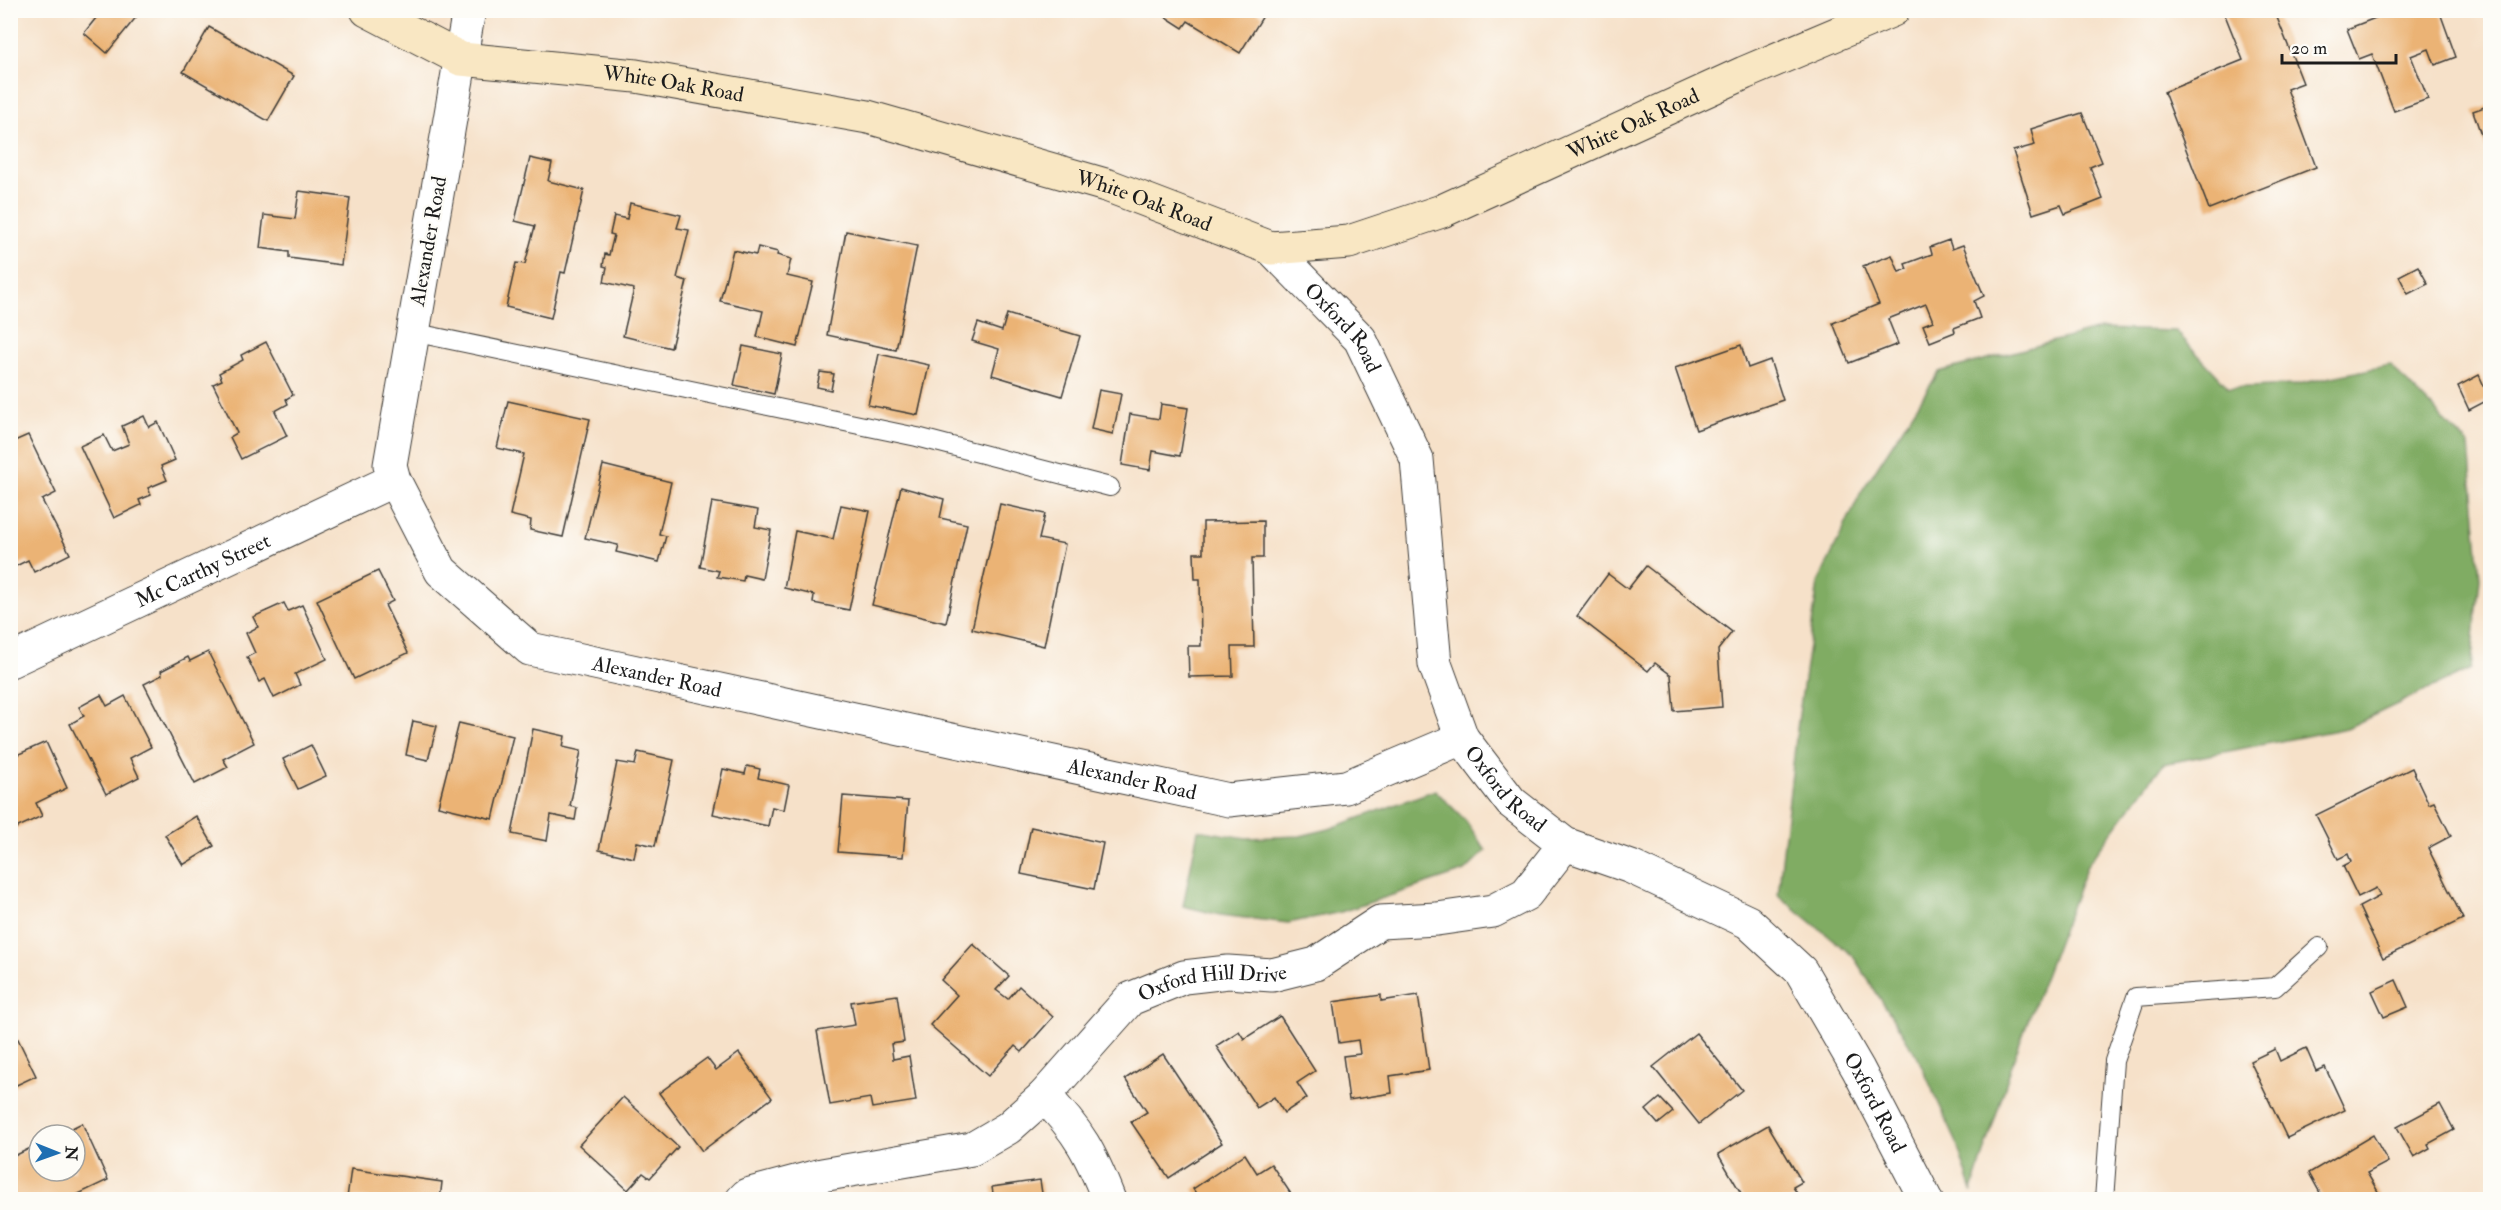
<svg xmlns="http://www.w3.org/2000/svg" width="2501" height="1210" viewBox="0 0 2501 1210" font-family="'IM FELL Double Pica',serif">
	<style>
		.forest { fill: #80ac64; stroke: #4e6440; stroke-width: 1.5 }
		.building { fill: #ebb375 }
		.lines { fill: none; stroke-linecap: round; stroke-linejoin: round }
		.lane-casing { stroke: #3d3a36; stroke-width: 20 }
		.street-casing { stroke: #3d3a36; stroke-width: 35 }
		.secondary-casing { stroke: #3d3a36; stroke-width: 35 }
		.lane { stroke: #fff; stroke-width: 18 }
		.street { stroke: #fff; stroke-width: 33 }
		.secondary { stroke: #f9e7c3; stroke-width: 33 }
		.labels { text-anchor: middle; stroke-width: 5; stroke-linejoin: round; paint-order: stroke }
		.street-label { font-size: 21px; fill: #1c1c1c; stroke: #fdfcf7 }
	</style>
	<rect width="100%" height="100%" fill="#fdfcf7"/>
	<filter id="ink" filterUnits="userSpaceOnUse"><feTurbulence type="fractalNoise" baseFrequency=".0167" numOctaves="2"/><feDisplacementMap in="SourceGraphic" scale="12" xChannelSelector="R" yChannelSelector="G"/><feConvolveMatrix kernelMatrix="1 2 1 2 8 2 1 2 1" color-interpolation-filters="sRGB"/></filter>
	<filter id="wash" filterUnits="userSpaceOnUse"><feTurbulence type="fractalNoise" baseFrequency=".008" numOctaves="4" result="noise"/><feDisplacementMap in="SourceGraphic" scale="24" xChannelSelector="R" yChannelSelector="G"/><feGaussianBlur stdDeviation="1.35" result="paint"/><feColorMatrix in="noise" values="0 0 0 0 0 0 0 0 0 0 0 0 0 0 0 0 0 1.4 0 .05"/><feComposite in="paint" operator="in"/></filter>
	<g filter="url(#wash)">
		<rect width="100%" height="100%" fill="#f6e1c9"/>
		<g class="forest">
			<path d="M2099,329L2176,331L2229,388L2293,385L2390,365L2469,445L2480,578L2471,669L2347,728L2163,764L2087,865L2015,1055L1972,1191L1956,1141L1917,1056L1853,956L1778,895L1798,721L1818,583L1861,492L1939,372Z"/>
			<path d="M1435,790L1466,821L1486,851L1465,871L1341,912L1288,923L1220,915L1183,906L1198,830L1246,838L1300,836L1329,829Z"/>
		</g>
		<g id="blocks">
			<g class="building">
				<path d="M87,10H142L107,53L84,33L96,18Z"/>
				<path d="M1155,10H1254L1263,16L1240,53L1188,21L1183,28Z"/>
				<path d="M2223,10H2274L2303,83L2287,89L2316,167L2209,209L2164,92L2243,60Z"/>
				<path d="M2381,10H2439L2456,57L2435,65L2429,49L2411,56L2428,99L2394,111L2372,54L2359,59L2347,29L2383,15Z"/>
				<path d="M209,27L294,76L268,121L183,72Z"/>
				<path d="M2490,105V161L2473,111Z"/>
				<path d="M2082,113L2102,162L2090,167L2103,199L2065,214L2061,205L2033,214L2013,151L2035,145L2031,129Z"/>
				<path d="M530,158L552,163L548,181L584,190L565,273L561,272L551,318L506,307L516,263L525,264L535,226L515,221Z"/>
				<path d="M299,191L350,198L341,265L289,258V252L260,248L264,215L295,219Z"/>
				<path d="M630,203L681,215L677,228L689,230L677,278L687,281L671,348L623,336L634,289L604,282L607,267L603,266L605,254L609,255L614,235L610,234L614,216L627,219Z"/>
				<path d="M846,231L917,246L896,350L827,335Z"/>
				<path d="M1949,240L1952,249L1963,245L1984,296L1974,301L1980,318L1954,328L1955,332L1930,342L1923,325L1933,321L1926,304L1888,319L1898,344L1849,363L1833,323L1879,304L1863,266L1892,255L1899,272L1907,269L1905,264L1932,254L1930,247Z"/>
				<path d="M758,247L778,252L777,255L791,259L787,276L813,282L797,347L757,337L763,311L720,301L733,250L756,255Z"/>
				<path d="M2418,266L2428,284L2408,294L2399,276Z"/>
				<path d="M1007,314L1080,336L1062,396L992,375L999,349L972,341L978,323L1002,331Z"/>
				<path d="M266,342L293,395L286,399L288,404L275,411L287,436L241,459L230,437L237,433L213,384L222,380L219,373L243,360L241,355Z"/>
				<path d="M1741,345L1748,368L1770,360L1783,400L1696,430L1675,368Z"/>
				<path d="M743,346L782,354L774,394L734,385Z"/>
				<path d="M879,354L929,365L918,415L868,405Z"/>
				<path d="M820,372L834,374L831,390L817,387Z"/>
				<path d="M2479,375L2490,399L2469,410L2458,386Z"/>
				<path d="M1099,390L1121,394L1113,434L1091,429Z"/>
				<path d="M508,401L590,419L563,537L530,530L531,520L510,515L524,454L497,448Z"/>
				<path d="M1161,404L1188,408L1180,456L1153,451L1150,470L1122,465L1130,414L1159,419Z"/>
				<path d="M144,416L149,427L158,422L175,460L161,466L167,480L148,488L151,495L139,500L141,505L114,518L80,446L104,435L112,451L129,444L122,426Z"/>
				<path d="M28,435L56,493L42,500L70,554L34,572L28,560L10,569V443Z"/>
				<path d="M603,465L671,482L659,534L666,536L659,562L616,552L618,545L585,538Z"/>
				<path d="M901,487L944,499L940,518L967,524L946,623L872,605Z"/>
				<path d="M712,502L758,510L755,527L771,530L762,579L744,575L743,581L717,577L719,571L700,567Z"/>
				<path d="M1000,504L1045,514L1039,539L1065,544L1044,646L972,629Z"/>
				<path d="M841,505L870,511L849,610L813,603L814,595L784,588L795,531L833,539Z"/>
				<path d="M1263,521V558H1252L1254,647H1232L1233,676L1189,677L1188,646H1201L1200,579H1195L1194,553H1203V522Z"/>
				<path d="M1646,566L1732,632L1718,650L1722,707L1674,711L1671,675L1655,663L1648,671L1577,616L1608,574L1628,589Z"/>
				<path d="M378,571L393,601L385,605L408,653L354,679L317,600Z"/>
				<path d="M284,603L288,611L302,605L327,659L295,674L300,685L274,698L265,679L259,682L247,657L255,653L246,633L258,627L253,617Z"/>
				<path d="M208,652L254,743L223,759L228,767L195,784L144,684L162,675L161,671L188,657L190,661Z"/>
				<path d="M101,695L107,706L125,696L151,747L130,758L139,777L106,794L70,724L84,716L79,707Z"/>
				<path d="M413,721L437,726L428,760L406,755Z"/>
				<path d="M459,723L513,736L493,819L438,806Z"/>
				<path d="M533,729L565,736L563,747L581,751L570,806L577,808L575,820L551,815L547,841L512,834Z"/>
				<path d="M46,742L67,788L36,803L42,816L14,829L10,820V758Z"/>
				<path d="M311,745L326,776L298,789L283,759Z"/>
				<path d="M638,752L674,760L655,846L637,842L634,858L599,850L617,762L635,765Z"/>
				<path d="M747,766L760,769L758,778L789,785L784,810L772,807L768,826L713,814L723,769L745,774Z"/>
				<path d="M2412,768L2429,804L2434,802L2451,836L2428,848L2463,919L2383,958L2359,907L2380,896L2376,888L2358,897L2343,866L2351,862L2348,854L2338,859L2316,815Z"/>
				<path d="M843,796L908,801L903,857L838,852Z"/>
				<path d="M196,816L214,846L183,865L165,835Z"/>
				<path d="M1031,827L1103,843L1094,889L1021,874Z"/>
				<path d="M973,944L1009,976L996,990L1008,999L1019,986L1053,1017L1022,1052L1015,1046L988,1076L930,1025L957,995L941,980Z"/>
				<path d="M2396,980L2408,1007L2384,1017L2372,991Z"/>
				<path d="M897,995L904,1042L891,1044L893,1059L909,1056L916,1101L872,1108L870,1098L830,1105L817,1031L855,1025L851,1002Z"/>
				<path d="M1381,995V1001L1418,995L1429,1070L1390,1076L1392,1093L1349,1100L1343,1056L1360,1054L1358,1040L1339,1043L1333,1002Z"/>
				<path d="M1280,1016L1315,1071L1297,1083L1307,1098L1284,1113L1274,1097L1257,1108L1216,1046L1239,1031L1244,1039Z"/>
				<path d="M1696,1033L1742,1090L1699,1124L1653,1067Z"/>
				<path d="M18,1039L36,1076L10,1088V1042Z"/>
				<path d="M2306,1048L2316,1071L2325,1067L2345,1110L2287,1138L2250,1061L2275,1049L2280,1061Z"/>
				<path d="M739,1053L772,1098L702,1151L659,1093L707,1058L716,1070Z"/>
				<path d="M1163,1054L1222,1143L1169,1178L1131,1122L1147,1112L1125,1079Z"/>
				<path d="M623,1097L678,1147L651,1177L650,1178L643,1173L628,1190L579,1145Z"/>
				<path d="M1660,1098L1673,1112L1658,1124L1646,1110Z"/>
				<path d="M2440,1104L2454,1130L2428,1144L2430,1148L2414,1157L2397,1127Z"/>
				<path d="M82,1123L108,1180L66,1200H10V1158L39,1144V1171H75V1135H58Z"/>
				<path d="M1768,1125L1802,1182L1793,1187L1798,1195L1790,1200H1745L1718,1154Z"/>
				<path d="M2373,1135L2388,1162L2367,1173L2383,1200H2324L2309,1173Z"/>
				<path d="M1245,1154L1257,1173L1271,1164L1295,1200H1200L1193,1189Z"/>
				<path d="M351,1169L442,1182L440,1200L347,1198Z"/>
				<path d="M1040,1180L1043,1200H994L992,1187Z"/>
			</g>
		</g>
	</g>
	<g filter="url(#ink)">
		<use href="#blocks" fill-opacity="0" stroke="#3d3a36" stroke-width="1.5"/>
		<g class="lines">
			<defs>
				<g id="lane">
					<path d="M412,332L917,437L1110,487"/>
					<path d="M2104,1200L2114,1061L2136,997L2275,987L2319,947"/>
				</g>
				<g id="street">
					<path id="s1" d="M469,10L390,465L394,480L441,571L530,649L1229,800L1346,787L1462,738"/>
					<path id="s2" d="M1271,248L1360,339L1417,459L1435,664L1462,738L1511,802L1565,844L1631,867L1748,922L1801,971L1858,1069L1926,1200"/>
					<path id="s3" d="M10,661L394,480"/>
					<path d="M1044,1096C1079,1131 1091,1154 1109,1200"/>
					<path id="s4" d="M742,1200L747,1195L822,1175L972,1149L1008,1128L1044,1096L1130,999L1184,977L1228,972L1272,975L1316,964L1380,922L1437,919L1493,911L1526,894L1565,844"/>
				</g>
				<g id="secondary">
					<path id="s5" d="M367,10L461,59L636,76L868,117L1109,186L1271,248L1349,242L1442,211L1744,73L1893,10"/>
				</g>
			</defs>
			<use href="#lane" class="lane-casing"/>
			<use href="#street" class="street-casing"/>
			<use href="#secondary" class="secondary-casing"/>
			<use href="#lane" class="lane"/>
			<use href="#street" class="street"/>
			<use href="#secondary" class="secondary"/>
		</g>
	</g>
	<g class="labels">
		<g class="street-label">
			<text dy="7" stroke="none"><textPath href="#s5" startOffset="320">White Oak Road</textPath></text>
			<text dy="7" stroke="none"><textPath href="#s5" startOffset="1328">White Oak Road</textPath></text>
			<text dy="7" stroke="none"><textPath href="#s5" startOffset="806">White Oak Road</textPath></text>
			<text transform="translate(428 241) rotate(-80)" y="7">Alexander Road</text>
			<text dy="7" stroke="none"><textPath href="#s2" startOffset="108">Oxford Road</textPath></text>
			<text dy="7" stroke="none"><textPath href="#s3" startOffset="213">Mc Carthy Street</textPath></text>
			<text dy="7" stroke="none"><textPath href="#s1" startOffset="828">Alexander Road</textPath></text>
			<text dy="7" stroke="none"><textPath href="#s1" startOffset="1314">Alexander Road</textPath></text>
			<text dy="7" stroke="none"><textPath href="#s2" startOffset="612">Oxford Road</textPath></text>
			<text dy="7" stroke="none"><textPath href="#s4" startOffset="542">Oxford Hill Drive</textPath></text>
			<text dy="7" stroke="none"><textPath href="#s2" startOffset="1116">Oxford Road</textPath></text>
		</g>
	</g>
	<rect width="2501" height="1210" fill="none" stroke="#fdfcf7" stroke-width="36"/>
	<g transform="translate(57 1153) rotate(91)"><circle r="28" fill="#fdfcf7" stroke="#a3a29f" stroke-width="1.5"/>
	<path d="M0-4.5L10 22L0 15L-10 22Z" fill="#1f6fb2"/>
	<text y="-9" font-size="16" font-weight="bold" text-anchor="middle" fill="#1c1c1c">N</text>
	</g>
	<path d="M2282 54v9h114v-9" fill="none" stroke="#1c1c1c" stroke-width="3"/>
	<text x="2291" y="54" font-size="18" fill="#1c1c1c" stroke="#fdfcf7" stroke-width="4.5" paint-order="stroke">20 m</text>
</svg>
